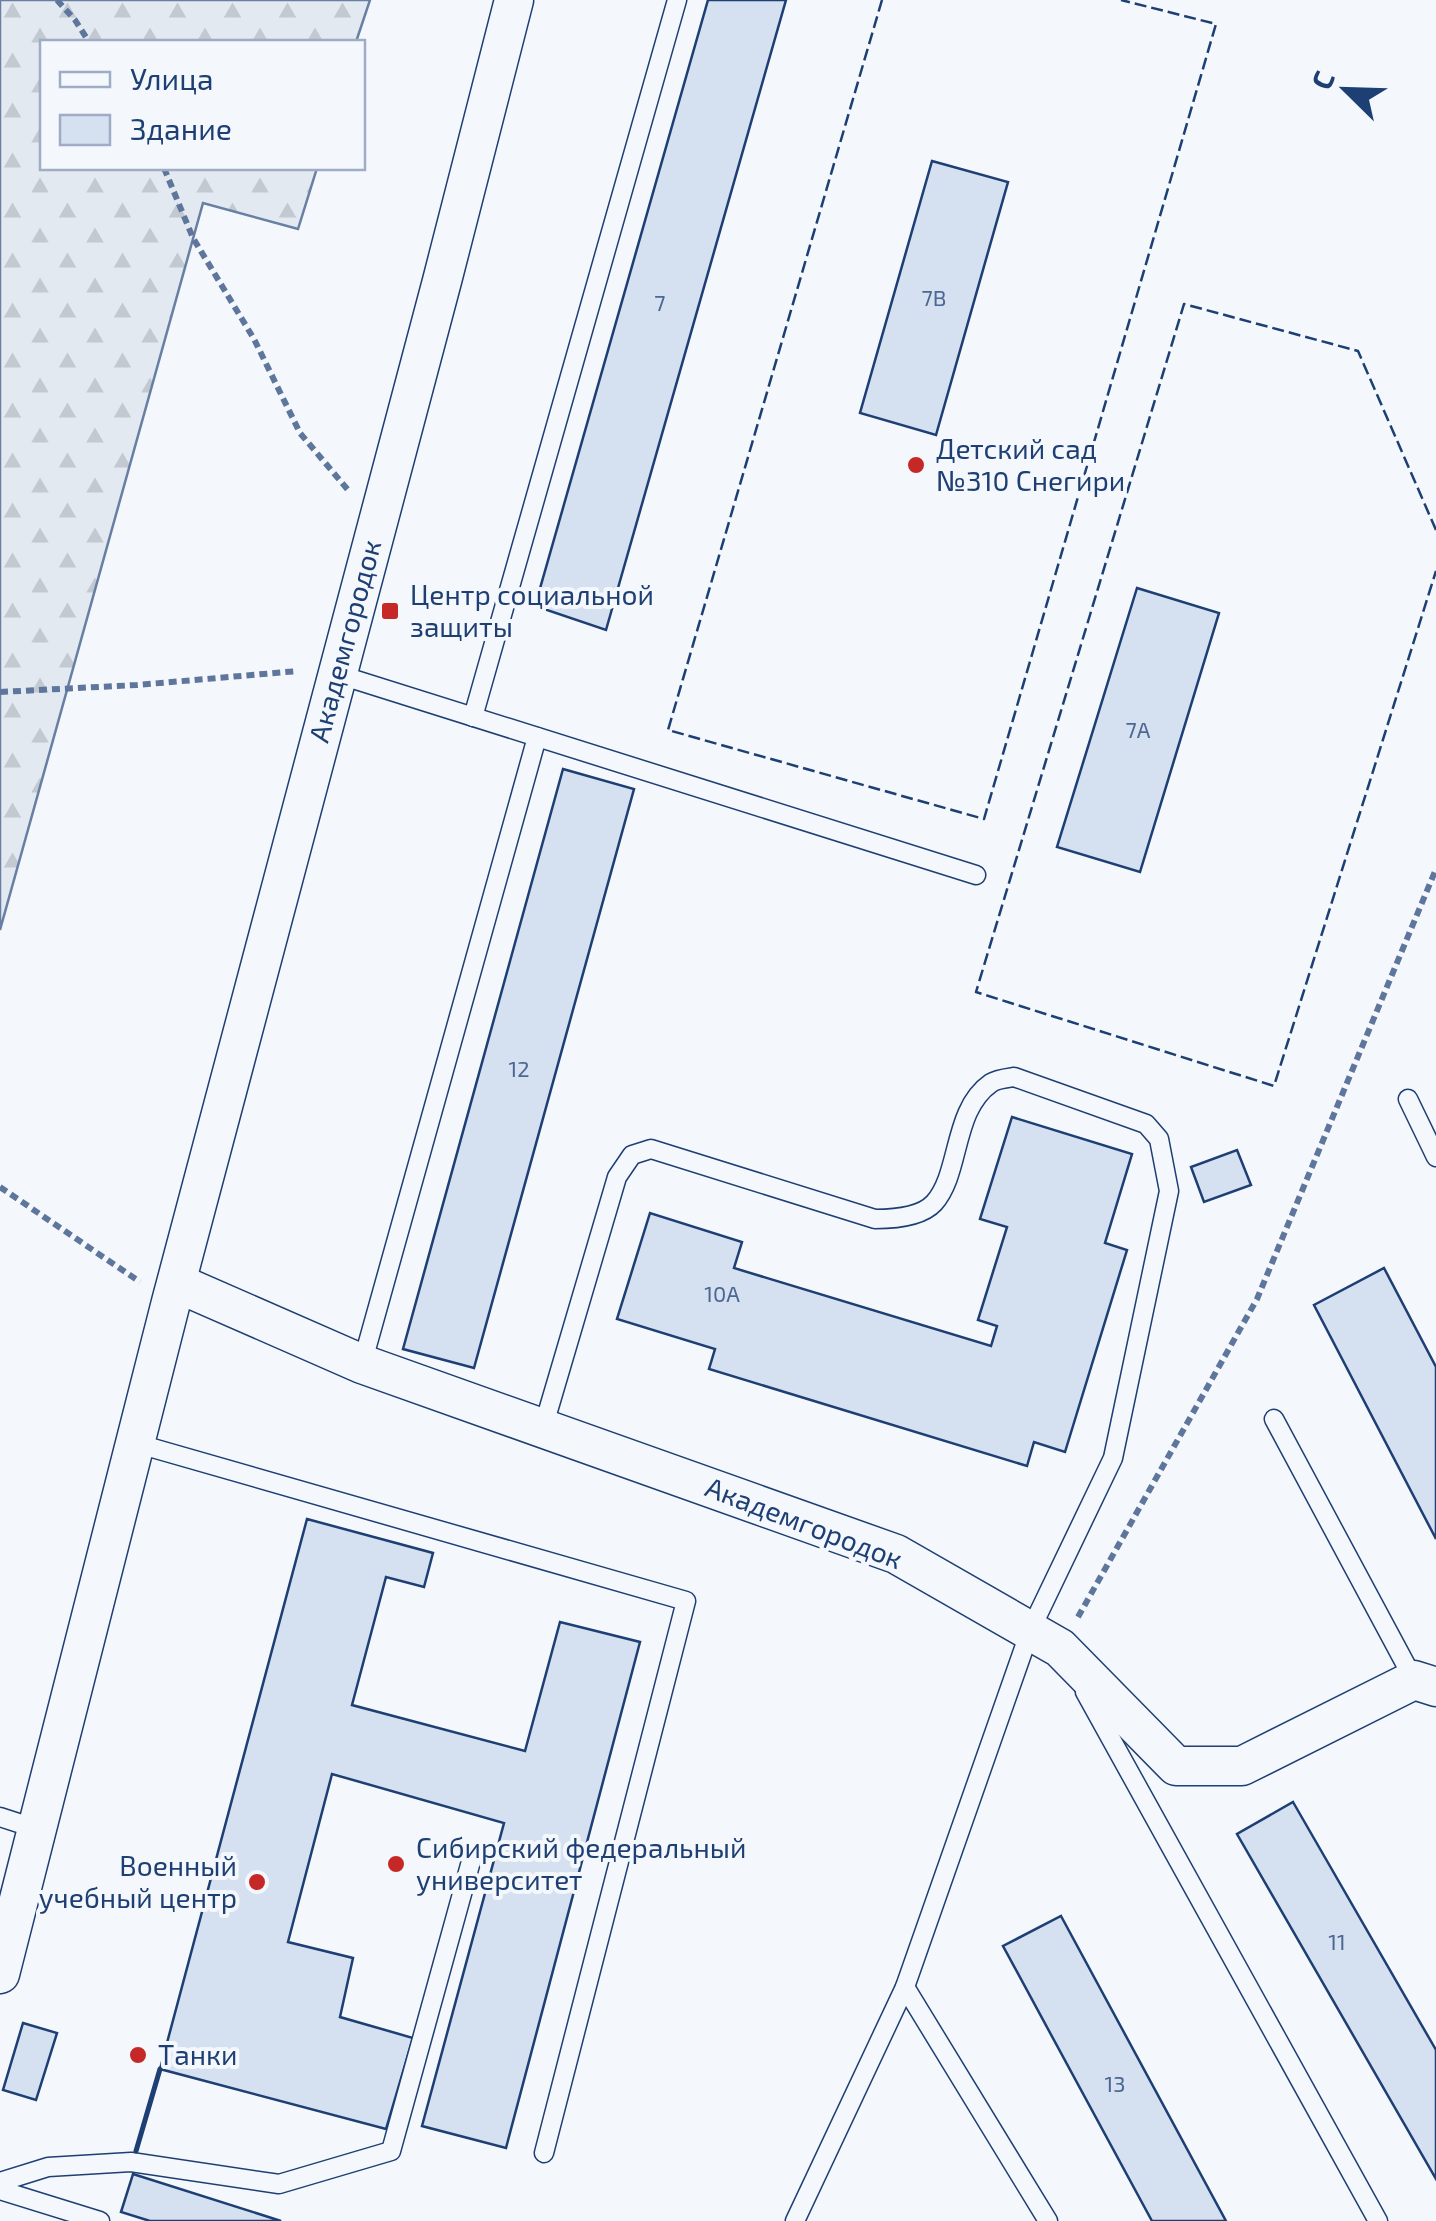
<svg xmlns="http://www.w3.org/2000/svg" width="1436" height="2221" viewBox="0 0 1436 2221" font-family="'Exo 2',sans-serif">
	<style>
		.forest { fill: url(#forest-firs); stroke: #687fa3; stroke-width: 2.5 }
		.building { fill: #d5e0f0; stroke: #1d3f73; stroke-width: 2.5 }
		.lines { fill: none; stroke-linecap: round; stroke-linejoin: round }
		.lane-casing { stroke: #1d3f73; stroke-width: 21 }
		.street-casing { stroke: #1d3f73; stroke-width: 41 }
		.path { stroke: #5e769c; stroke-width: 6; stroke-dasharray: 8 5; stroke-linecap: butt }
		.lane { stroke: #f4f7fb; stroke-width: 18 }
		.street { stroke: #f4f7fb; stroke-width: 38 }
		.fence { stroke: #1d3f73; stroke-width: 2.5; stroke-dasharray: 12 5; stroke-linecap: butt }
		.wall { stroke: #1d3f73; stroke-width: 5 }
		.poi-dot { fill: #c62828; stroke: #f4f7fb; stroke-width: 4 }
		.labels { text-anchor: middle; stroke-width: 8; stroke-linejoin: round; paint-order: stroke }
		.number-label { font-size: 22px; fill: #4b6792 }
		.poi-label { font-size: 28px; fill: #1d3f73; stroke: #f4f7fb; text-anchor: start }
		.street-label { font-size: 28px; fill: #1d3f73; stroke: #f4f7fb }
	</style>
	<defs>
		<pattern id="forest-firs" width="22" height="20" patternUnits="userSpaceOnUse" patternTransform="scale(2.5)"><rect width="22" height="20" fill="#e3e9f0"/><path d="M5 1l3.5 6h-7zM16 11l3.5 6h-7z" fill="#c2c9d1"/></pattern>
	</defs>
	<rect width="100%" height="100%" fill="#f4f7fb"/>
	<path class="forest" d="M0,0H370L356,42H42V168H317L298,229L203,203L0,930Z"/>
	<g class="building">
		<path d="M708,0H786L606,630L535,606Z"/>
		<path d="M932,161L1008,182L936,435L860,413Z"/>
		<path d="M1137,588L1219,613L1140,872L1057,847Z"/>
		<path d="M563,769L634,789L474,1368L403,1349Z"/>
		<path d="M1012,1117L1132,1154L1105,1243L1127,1250L1065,1452L1034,1442L1027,1466L709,1369L715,1349L617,1319L650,1213L742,1242L734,1268L991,1346L997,1326L978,1320L1007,1227L980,1219Z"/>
		<path d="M1237,1150L1251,1185L1204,1202L1191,1167Z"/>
		<path d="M1384,1268L1436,1367V1539L1314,1305Z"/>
		<path d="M307,1519L433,1553L424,1587L386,1577L352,1705L525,1751L560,1622L640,1642L506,2148L422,2126L504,1823L332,1774L288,1942L353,1958L340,2017L413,2038L386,2129L160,2069Z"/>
		<path d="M1293,1802L1436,2050V2179L1237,1834Z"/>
		<path d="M1061,1916L1226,2221H1152L1003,1946Z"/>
		<path d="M23,2023L57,2033L36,2100L3,2090Z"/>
		<path d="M133,2174L281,2221H150L121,2212Z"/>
	</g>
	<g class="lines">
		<defs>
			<g id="lane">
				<path d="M337,674L976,875"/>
				<path d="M473,717L677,0"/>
				<path d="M1408,1099L1436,1157"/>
				<path d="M362,1364L537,737"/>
				<path d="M1274,1419L1414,1680"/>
				<path d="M543,1428L617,1177L632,1155L651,1149L875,1219C893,1219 921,1217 934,1203C961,1173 952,1110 991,1083C997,1079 1007,1078 1014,1077L1146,1124L1159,1139L1169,1191L1113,1458L1030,1631L905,1987L795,2221"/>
				<path d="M135,1443L686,1601L544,2153"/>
				<path d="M1085,1692L1378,2221"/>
				<path d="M0,1817L37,1829"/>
				<path d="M905,1987L1048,2221"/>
				<path d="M0,2182L48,2167L131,2162L279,2184L391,2151L473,1854"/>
				<path d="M0,2190L100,2221"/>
			</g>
			<g id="street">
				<path d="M177,1283L362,1364L896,1554L1060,1648L1176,1766H1242L1414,1680L1436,1687"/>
				<path d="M0,1974L171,1302L442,281L514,0"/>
			</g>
		</defs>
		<use href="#lane" class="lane-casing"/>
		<use href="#street" class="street-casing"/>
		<g class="path">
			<path d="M57,0L75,20L89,42"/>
			<path d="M164,168L193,238L254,339L300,433L348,490"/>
			<path d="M0,692L137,685L298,671"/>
			<path d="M0,1187L140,1282"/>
			<path d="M1078,1617L1257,1299L1436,869"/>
		</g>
		<use href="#lane" class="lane"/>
		<use href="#street" class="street"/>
		<g class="fence">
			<path d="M882,0L668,730L984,819L1216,24L1121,0"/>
			<path d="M1436,530L1358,351L1184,304L976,992L1274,1086L1436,571"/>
		</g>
		<path class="wall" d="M136,2151L160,2069"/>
	</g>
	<g class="poi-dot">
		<circle cx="916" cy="465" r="10"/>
		<rect x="380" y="601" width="20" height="20" rx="5"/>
		<circle cx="396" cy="1864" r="10"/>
		<circle cx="257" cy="1882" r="10"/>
		<circle cx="138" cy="2055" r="10"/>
	</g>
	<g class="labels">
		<g class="number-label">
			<text x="934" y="306">7В</text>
			<text x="660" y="311">7</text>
			<text x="1138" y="738">7А</text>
			<text x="519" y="1077">12</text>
			<text x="722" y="1302">10А</text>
			<text x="1337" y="1950">11</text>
			<text x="1115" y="2092">13</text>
		</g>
		<g class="poi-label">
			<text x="936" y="459">Детский сад<tspan x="936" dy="32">№310 Снегири</tspan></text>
			<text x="410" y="605">Центр социальной<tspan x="410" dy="32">защиты</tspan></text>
			<text x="416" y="1858">Сибирский федеральный<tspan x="416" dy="32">университет</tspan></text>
			<text x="237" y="1876" text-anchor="end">Военный<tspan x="237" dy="32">учебный центр</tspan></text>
			<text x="158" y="2065">Танки</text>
		</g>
		<g class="street-label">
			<text transform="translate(345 641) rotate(-75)" y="10">Академгородок</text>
			<text transform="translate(804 1523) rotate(21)" y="10">Академгородок</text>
		</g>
	</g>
	<rect x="40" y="40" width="325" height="130" fill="#f4f7fb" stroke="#9eadc5" stroke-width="2.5"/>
	<rect x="60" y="72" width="50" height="15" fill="#f4f7fb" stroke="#9eadc5" stroke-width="2.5"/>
	<text x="130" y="90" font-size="30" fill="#1d3f73">Улица</text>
	<rect x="60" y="115" width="50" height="30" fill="#d5e0f0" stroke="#9eadc5" stroke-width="2.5"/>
	<text x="130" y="140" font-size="30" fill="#1d3f73">Здание</text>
	<g transform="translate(1346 90) rotate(293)" stroke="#f4f7fb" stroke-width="8" paint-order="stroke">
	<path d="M0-8L18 38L0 25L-18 38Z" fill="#1d3f73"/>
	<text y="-15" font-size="28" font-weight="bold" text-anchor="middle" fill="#1d3f73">С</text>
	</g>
</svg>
